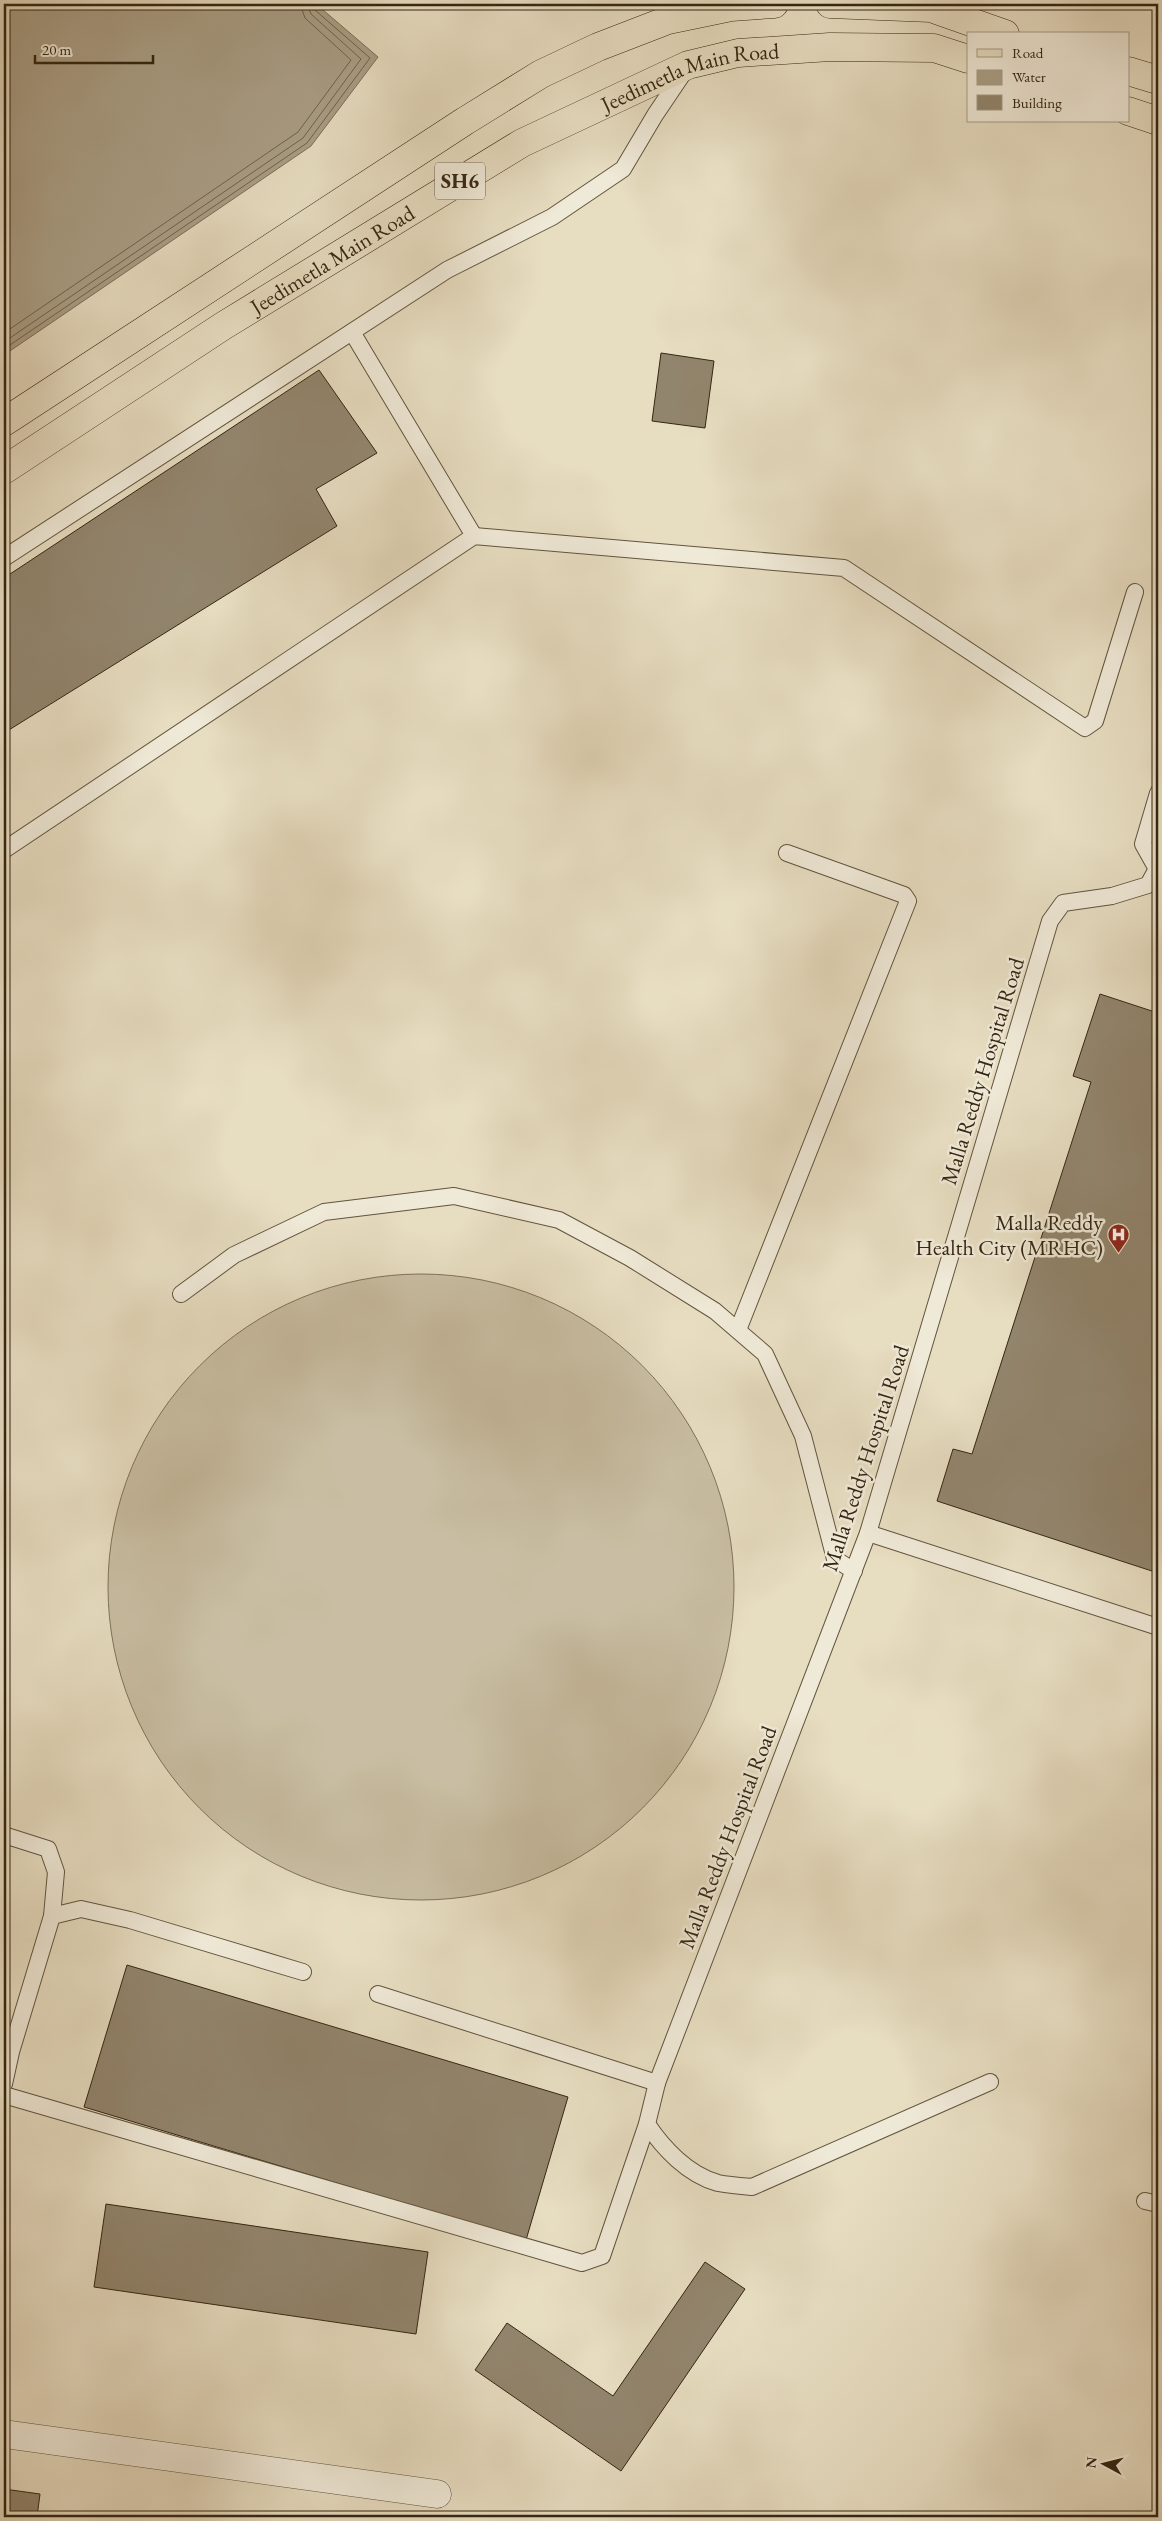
<svg xmlns="http://www.w3.org/2000/svg" width="1162" height="2521" viewBox="0 0 1162 2521" font-family="'EB Garamond',serif">
	<style>
		.green { fill: #c9bea3; stroke: #7f725a }
		.water { fill: #aa9f86; stroke: #7b6f58 }
		.lines { fill: none; stroke-linecap: round; stroke-linejoin: round }
		.shore { stroke: #70624c; stroke-width: 1 }
		.building { fill: #92856d; stroke: #352612 }
		.lane-casing { stroke: #62543e; stroke-width: 18 }
		.street-casing { stroke: #62543e; stroke-width: 29 }
		.primary-casing { stroke: #352612; stroke-width: 29 }
		.lane { stroke: #efe9d7; stroke-width: 16 }
		.street { stroke: #efe9d7; stroke-width: 28 }
		.primary { stroke: #e7ddc1; stroke-width: 28 }
		.labels { text-anchor: middle; stroke-width: 5; stroke-linejoin: round; paint-order: stroke }
		.shield { fill: #efe9d7; stroke: #6d604d; stroke-width: 1 }
		.shield-label { font-size: 21px; font-weight: bold; fill: #352612 }
		.street-label { font-size: 22px; fill: #352612; stroke: #efe9d7 }
		.poi-label { font-size: 22px; fill: #352612; stroke: #efe9d7; text-anchor: end }
	</style>
	<rect width="100%" height="100%" fill="#e7ddc1"/>
	<filter id="stains"><feTurbulence type="fractalNoise" baseFrequency=".004" numOctaves="4"/><feColorMatrix values="0 0 0 0 .2 0 0 0 0 .09 0 0 0 0 .02 0 0 0 .5 -.17"/></filter>
	<radialGradient id="worn" r=".72"><stop offset=".6" stop-color="#630" stop-opacity="0"/><stop offset="1" stop-color="#630" stop-opacity=".3"/></radialGradient>
	<circle class="green" cx="421" cy="1587" r="313"/>
	<path class="water" d="M4,4H316L378,57L311,146L4,355Z"/>
	<g class="lines">
		<g class="shore">
			<path d="M4,333L298,132L351,60L305,18L300,4"/>
			<path d="M4,342L303,138L361,59L311,14L307,4"/>
			<path d="M4,349L307,143L370,58L315,10L314,4"/>
		</g>
	</g>
	<g class="building">
		<path d="M661,353L714,361L705,428L652,421Z"/>
		<path d="M319,370L377,453L316,489L337,526L4,733V578Z"/>
		<path d="M1100,994L1158,1013V1573L937,1501L953,1449L972,1454L1091,1082L1073,1076Z"/>
		<path d="M127,1965L568,2097L526,2240L84,2107Z"/>
		<path d="M106,2204L428,2252L416,2334L94,2287Z"/>
		<path d="M705,2262L745,2289L621,2471L475,2370L507,2323L613,2396Z"/>
		<path d="M4,2489L40,2494L37,2517H4Z"/>
	</g>
	<g class="lines">
		<defs>
			<g id="lane">
				<path d="M352,332L474,536"/>
				<path d="M4,558L447,270L552,217L623,169L655,115L686,69"/>
				<path d="M4,850L474,536L844,568L1085,728L1095,721L1135,592"/>
				<path d="M1157,869L1143,844L1158,793"/>
				<path d="M181,1294L234,1255L324,1212L454,1196L559,1220L630,1258L715,1311L765,1354L803,1436L835,1559L854,1571"/>
				<path d="M738,1330L908,901L904,895L787,853"/>
				<path d="M868,1533L1158,1627"/>
				<path d="M4,1835L48,1849L56,1872L52,1916"/>
				<path d="M657,2083L868,1533L1050,921L1063,903L1112,896L1148,885L1157,869"/>
				<path d="M4,2084L11,2052L52,1916L81,1909L130,1920L303,1972"/>
				<path d="M4,2095L582,2263L602,2256L647,2124L657,2083L378,1994"/>
				<path d="M647,2124C663,2148 688,2175 718,2183C729,2185 741,2186 752,2187L990,2082"/>
				<path d="M1145,2201L1158,2204"/>
			</g>
			<path id="street" d="M4,2434L437,2494"/>
			<g id="primary">
				<path d="M830,4L931,8L1005,34"/>
				<path d="M1128,71L1158,80"/>
				<path d="M1128,111L1158,121"/>
				<path d="M4,422L465,121L541,74L598,47L668,20L731,7L774,4"/>
				<path id="s1" d="M4,470L223,326L522,143L688,65L738,53L830,47L934,48L968,59"/>
			</g>
		</defs>
		<use href="#lane" class="lane-casing"/>
		<use href="#street" class="street-casing"/>
		<use href="#primary" class="primary-casing"/>
		<use href="#lane" class="lane"/>
		<use href="#street" class="street"/>
		<use href="#primary" class="primary"/>
	</g>
	<defs>
		<symbol id="hospital-pin" viewBox="-11 -11 22 30"><path d="M0 17L-7.5 6A9.5 9.5 0 1 1 7.5 6Z" fill="#8f2418" stroke="#efe9d7"/><path d="M-5-5h3v3.5h4V-5h3V5h-3V1.5h-4V5h-3Z" fill="#fff"/></symbol>
	</defs>
	<g fill-rule="evenodd">
		<use href="#hospital-pin" x="1106" y="1222" width="25" height="34"/>
	</g>
	<g class="labels">
		<rect class="shield" x="435" y="162.5" width="50" height="37" rx="4"/>
		<g class="shield-label">
			<text x="460" y="188">SH6</text>
		</g>
		<g class="street-label">
			<text dy="8" stroke="none"><textPath href="#s1" startOffset="795">Jeedimetla Main Road</textPath></text>
			<text dy="8" stroke="none"><textPath href="#s1" startOffset="390">Jeedimetla Main Road</textPath></text>
			<text transform="translate(982 1071) rotate(-73)" y="8">Malla Reddy Hospital Road</text>
			<text transform="translate(865 1458) rotate(-72)" y="8">Malla Reddy Hospital Road</text>
			<text transform="translate(727 1837) rotate(-69)" y="8">Malla Reddy Hospital Road</text>
		</g>
		<g class="poi-label">
			<text x="1103" y="1230">Malla Reddy<tspan x="1103" dy="25">Health City (MRHC)</tspan></text>
		</g>
	</g>
	<rect width="1162" height="2521" fill="none" stroke="#e7ddc1" stroke-width="20"/>
	<rect x="5" y="5" width="1152" height="2511" fill="none" stroke="#352612" stroke-width="2.5"/>
	<rect x="10" y="10" width="1142" height="2501" fill="none" stroke="#352612"/>
	<rect x="967" y="32" width="162" height="90" fill="#efe9d7" stroke="#a59b88"/>
	<rect x="977" y="49" width="25" height="8" fill="#e7ddc1" stroke="#a59b88"/>
	<text x="1012" y="58" font-size="15" fill="#352612">Road</text>
	<rect x="977" y="70" width="25" height="15" fill="#aa9f86" stroke="#a59b88"/>
	<text x="1012" y="82" font-size="15" fill="#352612">Water</text>
	<rect x="977" y="95" width="25" height="15" fill="#92856d" stroke="#a59b88"/>
	<text x="1012" y="108" font-size="15" fill="#352612">Building</text>
	<g transform="translate(1104 2464) rotate(277)" stroke="#efe9d7" stroke-width="4" paint-order="stroke">
	<path d="M0-4L9 19L0 12L-9 19Z" fill="#352612"/>
	<text y="-8" font-size="14" font-weight="bold" text-anchor="middle" fill="#352612">N</text>
	</g>
	<path d="M35 55v8h118v-8" fill="none" stroke="#352612" stroke-width="2.5"/>
	<text x="42" y="55" font-size="15" fill="#352612" stroke="#efe9d7" stroke-width="4" paint-order="stroke">20 m</text>
	<rect width="100%" height="100%" filter="url(#stains)"/>
	<rect width="100%" height="100%" fill="url(#worn)"/>
</svg>
